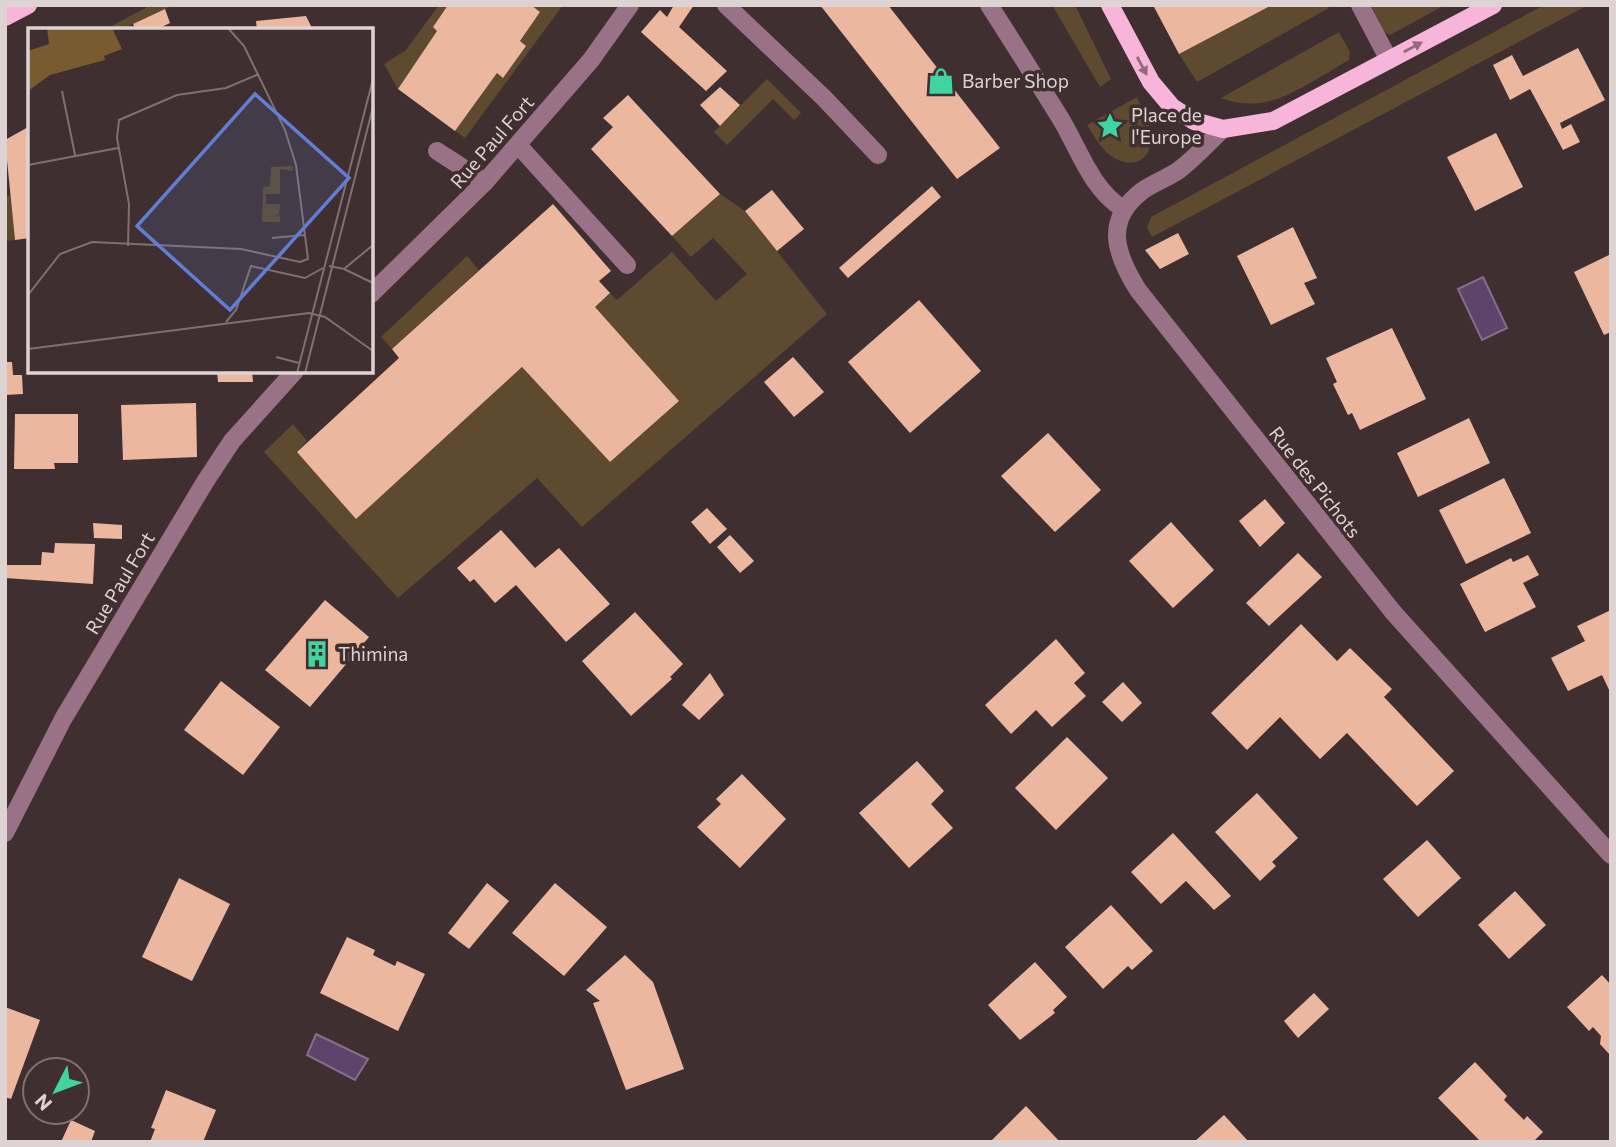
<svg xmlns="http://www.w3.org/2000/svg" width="1616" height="1147" viewBox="0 0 1616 1147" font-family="Commissioner,sans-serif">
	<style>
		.green { fill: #5d4a2f }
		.water { fill: #5e436b; stroke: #846e8a; stroke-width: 2 }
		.building { fill: #ecb79f }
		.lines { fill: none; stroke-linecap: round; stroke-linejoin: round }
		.minor { stroke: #9a7288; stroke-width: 18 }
		.major { stroke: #f6b5d9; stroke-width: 18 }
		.oneway { fill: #926b7c }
		.labels { text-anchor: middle; stroke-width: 7; stroke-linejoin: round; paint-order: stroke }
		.poi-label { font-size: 19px; fill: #ded3d3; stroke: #402f30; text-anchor: start }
		.street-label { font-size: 19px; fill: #ded3d3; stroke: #402f30 }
		.inset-road { fill: none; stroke: #7f7171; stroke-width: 2 }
		.view { fill: #617dd6; fill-opacity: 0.15; stroke: #617dd6; stroke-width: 3.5 }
		.inset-edge { fill: none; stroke: #ded3d3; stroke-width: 3.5 }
	</style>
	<rect width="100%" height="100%" fill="#402f30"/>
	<g class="green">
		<path d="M151,5H174L120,30H104Z"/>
		<path d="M439,5H448L433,27L437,31L398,89L384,64L406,50Z"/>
		<path d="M531,5H563L465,138L455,131L497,73L502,77L520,41L540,12Z"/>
		<path d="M1052,5H1075L1111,79L1100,87Z"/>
		<path d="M1272,5H1328L1329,8L1197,82L1179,54Z"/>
		<path d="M1371,5H1445L1390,35L1384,32Z"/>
		<path d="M1544,5H1588L1152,237L1147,228L1151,217Z"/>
		<path d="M1339,32L1350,52L1349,60C1307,83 1270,117 1221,98Z"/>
		<path d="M767,79L801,113L794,120L773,99L727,145L714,132Z"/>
		<path d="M1137,97C1141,107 1148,118 1150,129C1155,152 1141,171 1116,159C1102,152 1095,137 1087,125Z"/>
		<path d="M720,194L745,211L827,314L582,527L537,478L398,598L264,452L293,424L307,441L297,452L458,425L522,367L610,462L679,401L595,307L610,293L617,300L672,252L716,301L747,274L713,238L691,257L672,236Z"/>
		<path d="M10,195L15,240L5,241V198Z"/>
		<path d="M467,256L479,270L392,349L381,337Z"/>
	</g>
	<g class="water">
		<path d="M1483,277L1507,328L1482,340L1458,289Z"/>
		<path d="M316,1034L368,1059L355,1080L307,1055Z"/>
	</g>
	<g class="building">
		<path d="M448,5H531L540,12L520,41L526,46L503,78L497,73L455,131L398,89L437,31L433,27Z"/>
		<path d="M674,5H694L679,27L727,71L706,91L641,32L660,10L667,17Z"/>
		<path d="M820,5H888L1000,148L957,179Z"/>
		<path d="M1153,5H1272L1179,54Z"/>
		<path d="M165,9L170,23L155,30H136L133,24Z"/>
		<path d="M306,16L313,30H257L256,21Z"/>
		<path d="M1578,48L1605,100L1560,123L1562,129L1571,124L1580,142L1563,150L1530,89L1510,100L1493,65L1512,55L1523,76Z"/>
		<path d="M720,87L740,105L720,126L700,105Z"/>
		<path d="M628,95L720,194L672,236L591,149L613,127L603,118Z"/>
		<path d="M30,126V238L15,240L5,140Z"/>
		<path d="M1496,133L1523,187L1475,211L1447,157Z"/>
		<path d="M932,186L941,197L848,278L839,268Z"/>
		<path d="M772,190L804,229L777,251L745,211Z"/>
		<path d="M553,204L611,271L599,281L610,293L595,307L679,401L610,462L522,367L356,519L297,452L399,358L392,349Z"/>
		<path d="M1293,227L1317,278L1304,283L1315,304L1271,325L1237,256Z"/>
		<path d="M1178,233L1189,254L1160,269L1145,250Z"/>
		<path d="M1611,254V332L1604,335L1574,272Z"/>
		<path d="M919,300L981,371L910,433L848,362Z"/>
		<path d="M1392,328L1426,399L1360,430L1352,413L1348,415L1333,384L1337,382L1326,358Z"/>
		<path d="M793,357L824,392L794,417L764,382Z"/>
		<path d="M5,362H12L13,375H22L23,394L5,395Z"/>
		<path d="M217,371H252L253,382H218Z"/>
		<path d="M196,403L197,457L123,460L121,405Z"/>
		<path d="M15,414H78V463H54L55,469H14Z"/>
		<path d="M1469,418L1490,463L1418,497L1397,453Z"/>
		<path d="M1048,433L1101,490L1055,532L1001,476Z"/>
		<path d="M1504,478L1531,533L1466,564L1439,510Z"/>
		<path d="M1265,499L1285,523L1260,547L1239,521Z"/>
		<path d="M707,508L727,529L710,544L691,522Z"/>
		<path d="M1171,522L1214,570L1173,608L1129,561Z"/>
		<path d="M93,523L122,525V539L94,538Z"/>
		<path d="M501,530L535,568L559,548L610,604L566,642L516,585L495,603L474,579L470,582L457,568Z"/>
		<path d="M730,535L754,561L740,573L717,547Z"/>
		<path d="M55,543L95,544L93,584L5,578V565H41L42,552L54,553Z"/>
		<path d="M1298,553L1322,577L1269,626L1246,603Z"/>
		<path d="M1528,555L1539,575L1523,583L1536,607L1485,632L1460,584L1511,558L1513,562Z"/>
		<path d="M325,600L369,637L310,707L265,670Z"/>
		<path d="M1611,610V694L1602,675L1568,691L1551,658L1585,641L1577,626Z"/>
		<path d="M635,612L683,664L670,677L672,679L631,716L582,661Z"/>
		<path d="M1301,624L1337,661L1350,648L1392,689L1384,697L1454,771L1417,806L1347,733L1320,759L1280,717L1247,750L1211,713Z"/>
		<path d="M1056,639L1085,673L1074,683L1086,696L1052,727L1036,710L1011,734L985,705Z"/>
		<path d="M710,673L724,695L699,720L682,705Z"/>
		<path d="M221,681L280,727L243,775L184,730Z"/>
		<path d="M1123,682L1142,703L1122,722L1102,702Z"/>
		<path d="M1067,737L1108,778L1056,830L1015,788Z"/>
		<path d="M917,761L944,791L931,804L953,828L909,868L859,813Z"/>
		<path d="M742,774L786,819L740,868L697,827L721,804L716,799Z"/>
		<path d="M1257,793L1298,838L1272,862L1276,866L1260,881L1215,832Z"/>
		<path d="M1173,833L1231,896L1214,910L1186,881L1161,904L1131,872Z"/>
		<path d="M1427,840L1461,878L1418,917L1383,879Z"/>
		<path d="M179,878L230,904L192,981L142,957Z"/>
		<path d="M487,883L509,901L469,949L448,933Z"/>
		<path d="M555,883L607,927L564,976L512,933Z"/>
		<path d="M1515,891L1546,925L1509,959L1478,925Z"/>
		<path d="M1111,905L1153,951L1132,970L1128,966L1103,989L1065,947Z"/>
		<path d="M347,937L375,950L373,955L395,966L397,961L425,974L398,1031L320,993Z"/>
		<path d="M625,955L653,982L684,1069L626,1090L593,1003L600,1001L586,990Z"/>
		<path d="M1035,962L1067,997L1053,1010L1055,1013L1020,1040L988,1005Z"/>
		<path d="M1602,975L1611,985V1056L1600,1044L1601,1036L1593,1027L1589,1031L1567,1007Z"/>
		<path d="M1314,993L1329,1009L1298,1038L1284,1021Z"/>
		<path d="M5,1007L40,1020L11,1099L5,1097Z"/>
		<path d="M1475,1062L1507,1096L1504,1100L1524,1120L1527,1116L1543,1132L1533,1142H1481L1438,1098Z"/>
		<path d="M166,1090L216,1110L203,1142H150L155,1129L151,1128Z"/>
		<path d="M1026,1106L1060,1142H990Z"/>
		<path d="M1224,1115L1249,1142H1194Z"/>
		<path d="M71,1120L95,1131L91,1142H61Z"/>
	</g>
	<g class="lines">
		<g class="minor">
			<path d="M726,5L824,98L878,155"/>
			<path d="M989,5C1013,42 1036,79 1059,116C1079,148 1090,188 1123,209"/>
			<path d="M1360,5L1389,60"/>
			<path d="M1223,129C1209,142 1195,158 1179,170C1168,178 1153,183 1142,191C1103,221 1116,255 1138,290L1393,612L1611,855"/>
			<path d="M518,145L627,265"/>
			<path d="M437,151L485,182"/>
			<path d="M371,294L485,182L591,60L630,5"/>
			<path d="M5,833L63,719L205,482L232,441L295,371"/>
		</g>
		<g class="major">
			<path d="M1110,5L1151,82L1172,107L1194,121L1223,129L1273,121L1493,5"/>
			<path d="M5,17L28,5"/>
		</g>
	</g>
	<defs><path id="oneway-solid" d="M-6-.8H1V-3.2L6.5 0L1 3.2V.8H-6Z" transform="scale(1.75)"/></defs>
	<g class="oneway">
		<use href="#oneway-solid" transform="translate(1413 47) rotate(-28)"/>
		<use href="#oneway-solid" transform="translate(1142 66) rotate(62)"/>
	</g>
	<defs>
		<symbol id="shop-bare" viewBox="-9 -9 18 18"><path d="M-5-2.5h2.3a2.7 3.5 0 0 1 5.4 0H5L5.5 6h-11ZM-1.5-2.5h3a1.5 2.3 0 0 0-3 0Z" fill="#40d4a2" stroke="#402f30" stroke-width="2.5" paint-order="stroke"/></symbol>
		<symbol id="sight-bare" viewBox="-9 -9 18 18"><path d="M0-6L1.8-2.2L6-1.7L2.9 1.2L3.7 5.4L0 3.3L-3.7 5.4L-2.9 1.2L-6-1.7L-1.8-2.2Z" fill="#40d4a2" stroke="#402f30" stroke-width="2.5" paint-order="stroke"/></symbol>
		<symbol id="building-bare" viewBox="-9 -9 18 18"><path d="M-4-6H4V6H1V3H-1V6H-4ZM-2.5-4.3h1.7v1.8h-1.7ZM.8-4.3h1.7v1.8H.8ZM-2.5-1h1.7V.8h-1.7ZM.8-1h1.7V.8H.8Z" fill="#40d4a2" stroke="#402f30" stroke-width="2.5" paint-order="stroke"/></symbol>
	</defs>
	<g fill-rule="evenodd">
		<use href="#shop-bare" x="922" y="62" width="38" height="38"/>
		<use href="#sight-bare" x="1091" y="107" width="38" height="38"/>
		<use href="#building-bare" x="298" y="635" width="38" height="38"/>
	</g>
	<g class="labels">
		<g class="poi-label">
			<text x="962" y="88">Barber Shop</text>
			<text x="1131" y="122">Place de<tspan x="1131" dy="22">l'Europe</tspan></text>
			<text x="338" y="661">Thimina</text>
		</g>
		<g class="street-label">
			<text transform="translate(492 142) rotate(-49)" y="7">Rue Paul Fort</text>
			<text transform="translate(1315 482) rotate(52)" y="7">Rue des Pichots</text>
			<text transform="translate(120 583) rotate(-59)" y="7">Rue Paul Fort</text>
		</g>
	</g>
	<g transform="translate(28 28)">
		<rect width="345" height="345" fill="#402f30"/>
		<path d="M264,138L265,143L252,141V166H238V176H252L251,186L244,190L252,187V194H234L235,159L242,158L243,139Z" fill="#5d4a2f"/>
		<path d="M19,0H84L94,21L76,28L77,32L22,47L0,63V23L21,16Z" fill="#785b30"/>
		<path class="inset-road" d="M34,63L47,127M0,137L90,120M244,210L276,207M100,218L101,176L89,110L91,92L149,67L198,60L231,46M301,238L316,241L345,217M316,241L345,255M0,267L32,226L64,214L213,221L272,234L280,231L268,137L257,102L216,18L200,0M198,294L208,282L223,238L277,250L295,240M0,321L281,285L297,289L345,323M248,329L271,335M269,345L345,51M277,345L345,79"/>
		<path class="view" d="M227,66L321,150L202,282L109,198Z"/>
		<rect width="345" height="345" class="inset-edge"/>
	</g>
	<rect width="1616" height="1147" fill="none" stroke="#ded3d3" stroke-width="14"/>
	<g transform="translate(56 1091) rotate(228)"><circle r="33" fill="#402f30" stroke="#7f7171" stroke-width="2"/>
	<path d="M0-5L12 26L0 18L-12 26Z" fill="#40d4a2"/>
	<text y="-10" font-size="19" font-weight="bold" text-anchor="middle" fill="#ded3d3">N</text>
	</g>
</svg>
